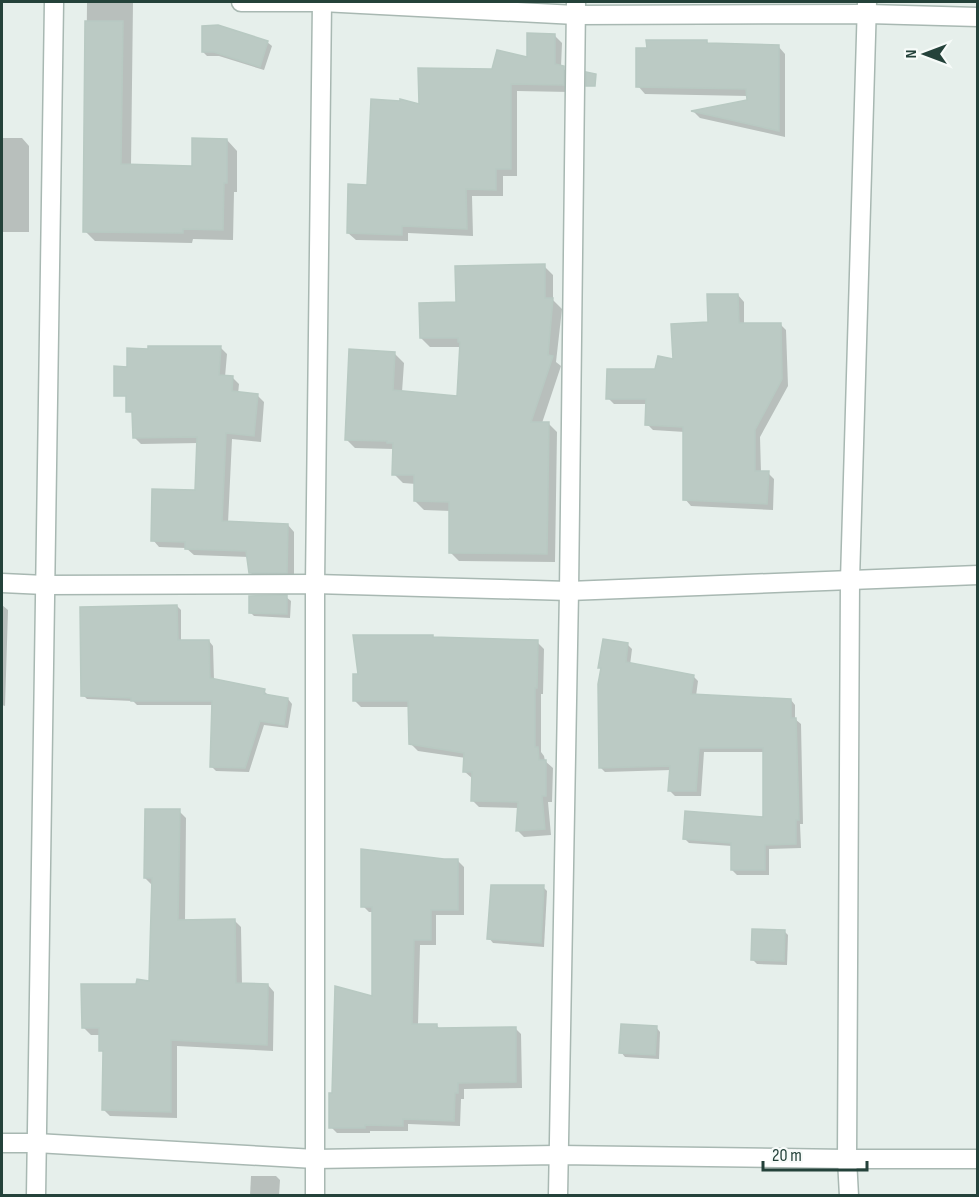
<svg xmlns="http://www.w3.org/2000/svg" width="979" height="1197" viewBox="0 0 979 1197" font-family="'Sofia Sans Condensed',sans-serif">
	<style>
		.shadow { fill: #0003 }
		.building { fill: #bbcac4; stroke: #b8c9c2; stroke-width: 1.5 }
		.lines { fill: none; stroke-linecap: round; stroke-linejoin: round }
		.minor-casing { stroke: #a8b8b2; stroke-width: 21 }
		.minor { stroke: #fff; stroke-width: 18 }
	</style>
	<rect width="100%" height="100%" fill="#e6efeb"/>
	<g class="shadow">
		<path d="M87,2H133L131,166L194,168L227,140L237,151V192H234L233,240L193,239L192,243L95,241L85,231Z"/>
		<path d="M554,35L562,43L561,67L571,75L570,92L517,91V176H503V196H472L473,236L408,233V241L356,240L348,233L368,186L421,106L493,71L528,59Z"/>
		<path d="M706,41L710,45L778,46L785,54V137L700,118L694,112L748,101V96L645,94L638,86Z"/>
		<path d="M267,42L272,46L264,70L219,56H207L203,52Z"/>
		<path d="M2,138H22L29,146V232H2Z"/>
		<path d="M544,266L553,275V300L562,309L556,362L561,366L542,423H548L557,432L555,562L459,561L450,552L451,511L424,510L415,501L416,484L403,483L394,474V449L355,448L346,439L395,354L404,363L402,392L458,398L461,347H430L421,338L457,303Z"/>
		<path d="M738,295L744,302V325L780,324L786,330L788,386L760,437L761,472L768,473L774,479L773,510L691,506L685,499V432L653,430L647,424L648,404H614L608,398L675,361Z"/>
		<path d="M220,347L227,354L225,377H232L239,384L238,394L258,396L264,402L261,442L232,439L228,523L288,525L294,532V579H257L250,572L249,557L194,555L186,548L159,547L153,540L197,492L199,443L141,444L134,437Z"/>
		<path d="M286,597L291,601L290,618L254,616L250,612Z"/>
		<path d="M2,605L8,610L5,706L2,705Z"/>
		<path d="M177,606L181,610V641H209L213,646L214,680L264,691L268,695L288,699L292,704L288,728L264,725L249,772L216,771L212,767L214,705H137L133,701L87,699L83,695Z"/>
		<path d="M434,639L537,642L544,649L543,694H541V752L544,756L545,761L553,768L552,802H548L551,835L524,837L517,830L519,808L479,807L473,801V779L465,772L466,758L418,751L411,744L410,707H361L354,700Z"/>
		<path d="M627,644L632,649L630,665L694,677L698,681L696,696L791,700L795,705V719L801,724L803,824H800L801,848L769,849V875H737L732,870V846L689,843L684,838L765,819V752H704L701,796H675L670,791L671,770L605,772L600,767L602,670L600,667Z"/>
		<path d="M179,811L186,818L185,921L234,920L241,927L242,985H268L274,992L273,1051L177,1046V1118L110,1116L104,1110L105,1054L101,1050L100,1035H91L84,1028L138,985L150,982L152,885L145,878Z"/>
		<path d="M458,861L464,867V915H436V945H420L418,1025H436L440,1029L515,1028L521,1034L522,1088L464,1089V1099H461L460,1126L408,1124V1131H370V1133H337L331,1127L333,1094L374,998V912H369L363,906Z"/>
		<path d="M543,887L547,891L544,947L493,943L489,938Z"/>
		<path d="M784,931L788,935L787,965L757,964L753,960Z"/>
		<path d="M656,1027L660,1032L659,1059L625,1057L621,1052Z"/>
		<path d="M251,1176H276L280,1180L279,1196H250Z"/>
		<path d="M598,1194H615L616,1196H598Z"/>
	</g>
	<g class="building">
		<path d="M85,21H123L121,164L192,166V138L227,139V183H224L223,230L183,229V233L83,232Z"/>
		<path d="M218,25L268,41L260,67L214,52H202V26Z"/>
		<path d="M527,33L555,34V64L564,66V85L511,84V169H496V190L466,189L467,229L402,226V235L347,233L348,184L367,185L371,99L400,101V99L419,104L418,68L492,69L497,50L527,57Z"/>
		<path d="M646,40H707V43L779,45V131L691,111L747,100L746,89L636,87V48H647Z"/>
		<path d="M586,72L596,74L595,86H586Z"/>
		<path d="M545,264V298H553L548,355L553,356L531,422H549L547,554L449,553V502L414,501V475H392L393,443H387V441L345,440L349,349L395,352L393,390L457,396L460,342H458V338H420L419,303L456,302L455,266Z"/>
		<path d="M707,294H738L739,323H781L782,379L755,430V471H769L767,504L683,500V427L645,425L646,399H606L607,369H655L658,356L673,359L671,324L708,322Z"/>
		<path d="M148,346H221L219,375L233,376L232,391L258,394L254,436L226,433L222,521L288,524L287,573H249L246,551L185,549V542L151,541L152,489L195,490L197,437L133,438L132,412H126V396H114V366L127,367V348L148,349Z"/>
		<path d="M287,595V614L249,613V596Z"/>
		<path d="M177,605L178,640H209L210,678L265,689L264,694L288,698L284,725L260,721L245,768L210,767L212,701H131V698L81,696L80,607Z"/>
		<path d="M353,635H433V637L538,640L537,688H535V747H538L539,760H546V796H542L545,829L516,831L518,802L471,801L472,772H463L464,753L409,744L408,701H353V674H358Z"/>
		<path d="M603,639L628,643L626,662L694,675L691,694L791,699V718H796L799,820H796V844L765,845V870H731V843L683,839L685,811L763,817V748H699L696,791H668L670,766L599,768L598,684L601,668H598Z"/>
		<path d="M145,809H180L178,920L235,919L236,983L268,984L267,1045L171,1040V1112L102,1110L103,1051H99V1028H82L81,984H136L137,979L149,981L152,878H144Z"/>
		<path d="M361,849L444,859H458V910H431V940H414L412,1024H437V1028L516,1027V1082L458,1083V1093H455L454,1121L403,1119V1126L365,1125V1128H329V1093H332L335,986L372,996V907H361Z"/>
		<path d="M491,885H544L541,943L487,939Z"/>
		<path d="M752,929L785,930L784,961L751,960Z"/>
		<path d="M621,1024L657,1026L655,1055L619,1053Z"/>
	</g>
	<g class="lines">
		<defs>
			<g id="minor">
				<path d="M241,2H322L576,15L868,14L978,17"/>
				<path d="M2,583L45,585L315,584L569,591L978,575"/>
				<path d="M2,1143H36L315,1159L558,1155L847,1159H978"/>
				<path d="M36,1196L54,2"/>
				<path d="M315,1196V584L322,2"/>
				<path d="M558,1196L569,591L576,2"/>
				<path d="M849,1196L847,1159L850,580L867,2"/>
			</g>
		</defs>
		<use href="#minor" class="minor-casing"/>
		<use href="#minor" class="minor"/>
	</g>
	<rect width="979" height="1197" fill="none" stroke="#24423a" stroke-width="6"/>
	<g transform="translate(925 54) rotate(270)" stroke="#f7fbf9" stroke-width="4.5" paint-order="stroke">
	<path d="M0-4.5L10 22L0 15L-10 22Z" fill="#24423a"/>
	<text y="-9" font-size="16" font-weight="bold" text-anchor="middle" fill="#24423a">N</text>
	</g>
	<path d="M763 1161v9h104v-9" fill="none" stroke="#24423a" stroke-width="3"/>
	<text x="772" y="1161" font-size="18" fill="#24423a" stroke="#f7fbf9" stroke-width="4.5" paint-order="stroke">20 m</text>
</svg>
